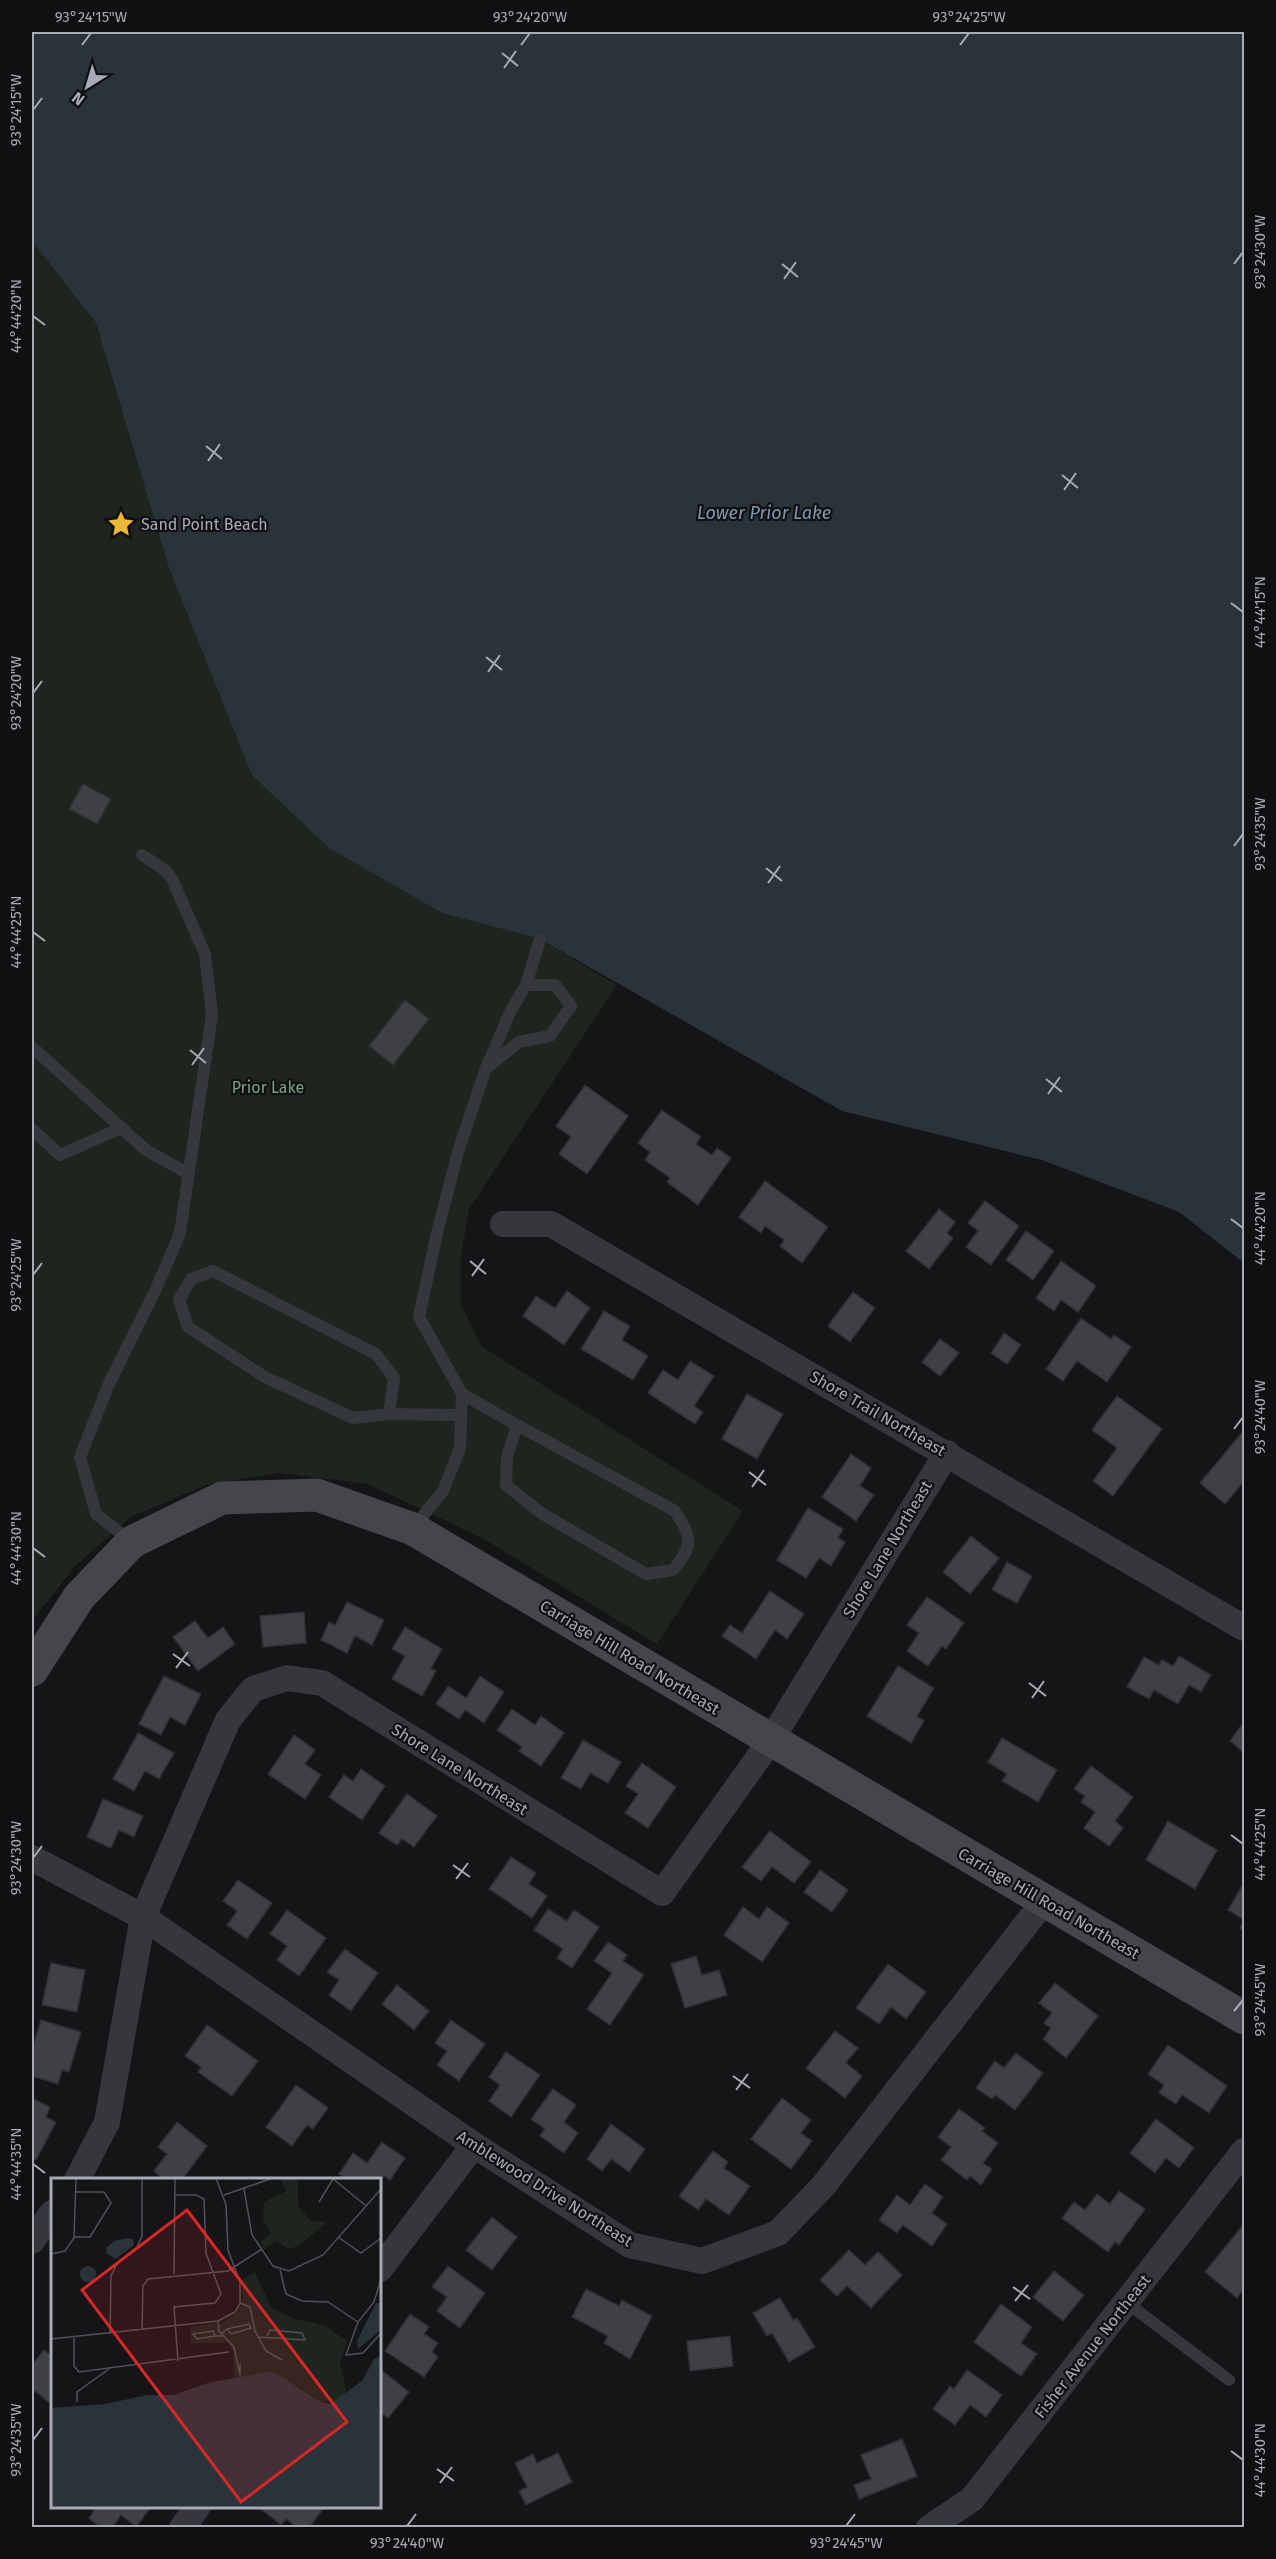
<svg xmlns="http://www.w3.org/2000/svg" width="1276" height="2559" viewBox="0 0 1276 2559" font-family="'Fira Sans',sans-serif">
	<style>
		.green { fill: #1d251e }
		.water { fill: #2b333a }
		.building { fill: #3f4044; stroke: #2f2f33; stroke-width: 1.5 }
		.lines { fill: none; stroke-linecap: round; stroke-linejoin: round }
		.lane { stroke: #36373c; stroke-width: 12 }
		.street { stroke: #36373c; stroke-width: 26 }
		.secondary { stroke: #44464c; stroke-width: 33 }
		.ticks { fill: none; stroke: #a7abb7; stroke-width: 2 }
		.labels { text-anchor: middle; stroke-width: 4.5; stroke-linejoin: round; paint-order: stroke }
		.poi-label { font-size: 16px; fill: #a7abb7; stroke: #101012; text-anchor: start }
		.park-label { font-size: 16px; fill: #7ea182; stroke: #101012 }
		.street-label { font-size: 16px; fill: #a7abb7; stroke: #101012 }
		.water-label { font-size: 18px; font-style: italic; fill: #7f98b1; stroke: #101012 }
		.inset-road { fill: none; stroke: #4f5157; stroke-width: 1.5 }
		.view { fill: #d62828; fill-opacity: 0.15; stroke: #d62828; stroke-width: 3 }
		.inset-edge { fill: none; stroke: #a7abb7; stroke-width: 3 }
		.neatline { fill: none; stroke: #a7abb7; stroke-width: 2 }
		.ticks-label { font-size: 15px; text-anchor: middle; fill: #a7abb7 }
	</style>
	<rect width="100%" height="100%" fill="#151517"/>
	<path class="green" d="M32,241L96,323L168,565L442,913L540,939L617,985L469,1209L461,1258V1304L481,1346L743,1511L657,1644L482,1538L368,1484L280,1473L208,1484L131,1517L76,1565L32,1621Z"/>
	<path class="water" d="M32,32H1244V1263L1179,1212L1042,1160L842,1111L540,939L442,913L329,848L252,775L168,565L96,323L32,241Z"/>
	<g class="building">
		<path d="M83,784L111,799L97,824L69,809Z"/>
		<path d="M405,1000L429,1019L393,1065L369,1046Z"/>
		<path d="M585,1085L628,1116L587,1174L559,1154L571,1137L556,1126Z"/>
		<path d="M662,1110L701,1137L696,1144L712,1155L717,1148L731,1158L698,1205L667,1182L670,1178L645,1160L650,1152L638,1143Z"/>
		<path d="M765,1181L828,1227L802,1263L780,1246L784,1240L765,1226L761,1233L739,1217Z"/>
		<path d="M985,1201L1019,1226L991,1265L966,1247L978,1231L968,1223Z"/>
		<path d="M939,1209L955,1222L947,1233L953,1238L929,1269L906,1251Z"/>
		<path d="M1026,1231L1054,1251L1033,1280L1006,1260Z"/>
		<path d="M1061,1261L1096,1286L1078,1312L1061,1300L1054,1311L1036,1298Z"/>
		<path d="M567,1291L590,1308L564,1345L523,1316L536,1296L555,1308Z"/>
		<path d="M853,1292L875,1308L850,1342L828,1326Z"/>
		<path d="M604,1311L630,1326L622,1340L648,1356L633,1380L581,1349Z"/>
		<path d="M1081,1318L1111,1339L1114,1335L1131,1347L1107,1382L1077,1361L1063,1381L1046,1369Z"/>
		<path d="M1004,1333L1021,1345L1007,1364L991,1353Z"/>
		<path d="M940,1339L959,1353L940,1376L922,1362Z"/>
		<path d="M690,1361L714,1376L694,1406L703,1412L695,1424L648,1393L663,1370L678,1380Z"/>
		<path d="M747,1394L783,1414L757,1459L722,1439Z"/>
		<path d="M1117,1396L1162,1429L1113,1496L1093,1481L1117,1448L1092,1430Z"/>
		<path d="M1244,1430V1481L1225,1504L1200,1483Z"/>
		<path d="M851,1454L871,1468L860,1486L874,1495L856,1521L822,1497Z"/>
		<path d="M808,1508L843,1529L838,1538L845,1542L831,1566L819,1558L806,1578L777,1560Z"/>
		<path d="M971,1536L999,1558L970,1594L943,1572Z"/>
		<path d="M1007,1562L1032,1576L1017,1603L992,1590Z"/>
		<path d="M770,1591L804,1614L787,1639L775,1630L756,1659L722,1636L730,1625L742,1633Z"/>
		<path d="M927,1597L964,1623L946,1649L942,1646L928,1666L907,1651L919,1633L907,1625Z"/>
		<path d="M347,1602L384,1620L372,1645L355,1636L347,1653L321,1640L329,1622L335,1625Z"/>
		<path d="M304,1612L306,1643L263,1647L260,1616Z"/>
		<path d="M195,1621L208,1638L223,1627L235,1644L198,1671L173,1637Z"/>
		<path d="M405,1627L442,1649L431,1668L436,1671L422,1696L392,1679L405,1656L392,1649Z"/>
		<path d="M1179,1656L1211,1675L1201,1692L1189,1685L1178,1704L1154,1690L1149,1699L1127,1687L1144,1657L1159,1665L1162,1660L1173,1666Z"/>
		<path d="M898,1666L934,1688L917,1716L924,1721L911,1743L867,1716Z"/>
		<path d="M164,1676L201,1694L185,1725L170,1717L161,1735L139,1724Z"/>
		<path d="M480,1676L504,1692L484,1723L465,1710L459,1719L436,1704L448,1686L466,1698Z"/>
		<path d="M512,1709L535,1725L541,1716L564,1733L541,1766L519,1751L522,1747L497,1730Z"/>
		<path d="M1244,1722V1753L1230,1741Z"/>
		<path d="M138,1733L174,1753L159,1779L145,1771L134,1791L113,1779Z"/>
		<path d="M294,1735L315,1750L305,1764L321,1775L305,1799L268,1774Z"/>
		<path d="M1002,1738L1057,1770L1038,1802L1002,1781L1007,1774L988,1762Z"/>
		<path d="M583,1740L621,1762L608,1783L590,1773L581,1789L561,1778Z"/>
		<path d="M642,1763L676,1787L648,1828L625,1813L638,1794L626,1786Z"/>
		<path d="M1091,1766L1133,1797L1115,1821L1123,1828L1109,1846L1084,1828L1095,1812L1081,1802L1085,1796L1074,1789Z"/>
		<path d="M361,1769L385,1786L362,1820L329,1797L344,1775L353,1781Z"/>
		<path d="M407,1794L437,1816L414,1847L402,1839L397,1845L379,1833Z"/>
		<path d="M103,1799L143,1816L134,1837L119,1830L111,1848L87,1837Z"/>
		<path d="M1168,1821L1217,1850L1195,1889L1146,1860Z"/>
		<path d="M770,1831L811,1862L794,1883L772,1867L761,1881L742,1867Z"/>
		<path d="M511,1857L536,1873L529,1884L547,1896L532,1918L489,1889Z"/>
		<path d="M820,1870L848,1890L832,1912L804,1892Z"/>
		<path d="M238,1880L272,1903L247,1939L227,1925L237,1911L223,1901Z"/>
		<path d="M1242,1886L1244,1887V1931L1240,1928L1244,1920L1228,1910Z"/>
		<path d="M743,1907L759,1919L767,1907L789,1923L762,1962L724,1935Z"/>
		<path d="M548,1909L567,1921L574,1910L599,1927L572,1968L557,1958L563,1949L534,1930Z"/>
		<path d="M287,1910L326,1938L299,1976L277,1960L287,1946L270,1934Z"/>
		<path d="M608,1942L627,1955L623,1961L644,1975L610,2025L587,2009L612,1973L594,1961Z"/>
		<path d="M345,1949L378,1973L351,2011L329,1995L339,1980L327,1972Z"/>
		<path d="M696,1956L702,1975L719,1970L727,1995L685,2008L671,1964Z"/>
		<path d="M51,1963L85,1970L77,2012L42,2005Z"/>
		<path d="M888,1964L926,1992L906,2019L891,2007L879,2024L856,2008Z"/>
		<path d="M1055,1983L1098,2016L1066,2058L1043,2039L1051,2028L1044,2023L1052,2013L1039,2003Z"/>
		<path d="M397,1985L429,2011L414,2030L382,2004Z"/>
		<path d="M41,2020L81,2032L69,2072L62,2070L58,2084L32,2076V2050Z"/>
		<path d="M451,2020L485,2044L459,2081L437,2065L447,2051L435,2043Z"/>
		<path d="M207,2025L258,2061L232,2096L198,2072L201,2067L185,2056Z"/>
		<path d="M835,2031L858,2048L846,2063L862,2076L845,2098L806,2068Z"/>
		<path d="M1168,2045L1227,2086L1209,2113L1182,2095L1176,2104L1159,2093L1164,2085L1148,2074Z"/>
		<path d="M506,2052L540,2075L511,2117L489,2101L500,2085L489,2077Z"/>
		<path d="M1016,2053L1043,2073L1015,2110L995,2095L992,2099L976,2088L995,2061L1004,2068Z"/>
		<path d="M296,2085L328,2108L313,2129L307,2125L292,2146L266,2127Z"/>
		<path d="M553,2089L576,2105L564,2122L578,2133L564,2153L540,2136L545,2129L531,2119Z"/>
		<path d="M32,2098L50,2107L46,2117L56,2122L36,2160L32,2158Z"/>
		<path d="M782,2098L811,2120L801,2133L812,2141L791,2169L751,2139Z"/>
		<path d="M959,2109L985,2128L982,2131L998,2143L983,2163L992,2169L981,2185L970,2176L967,2180L941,2160L951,2147L938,2137Z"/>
		<path d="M1156,2119L1194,2148L1179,2168L1166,2158L1155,2173L1130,2153Z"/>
		<path d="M177,2122L207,2146L182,2180H164L154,2171L167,2154L158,2147Z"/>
		<path d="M611,2124L645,2149L629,2172L611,2159L602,2171L587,2159Z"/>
		<path d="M382,2142L405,2158L390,2180L384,2176L380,2183V2180H348L339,2174L353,2153L367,2163Z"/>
		<path d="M713,2151L728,2162L724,2168L750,2186L729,2215L706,2199L698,2210L679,2196Z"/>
		<path d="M925,2184L943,2197L932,2213L947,2224L932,2246L903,2225L897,2233L879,2220L897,2195L910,2205Z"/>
		<path d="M1119,2191L1145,2209L1119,2245L1115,2242L1108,2252L1062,2218L1074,2202L1085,2210L1097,2194L1110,2204Z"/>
		<path d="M492,2217L517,2237L492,2270L466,2250Z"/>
		<path d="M1243,2225L1244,2289L1237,2298L1205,2272Z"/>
		<path d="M849,2250L865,2265L878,2252L902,2275L871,2308L847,2286L837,2296L820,2280Z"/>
		<path d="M448,2266L485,2293L460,2328L437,2311L447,2297L432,2287Z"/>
		<path d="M1054,2271L1084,2295L1063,2321L1033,2297Z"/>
		<path d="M586,2289L619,2306L622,2300L652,2316L630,2359L604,2343L608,2336L572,2317Z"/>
		<path d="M780,2298L793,2320L797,2318L815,2347L789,2362L772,2333L767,2336L753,2313Z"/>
		<path d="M1001,2304L1032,2327L1021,2343L1037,2354L1021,2376L974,2342Z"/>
		<path d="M410,2314L429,2327L424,2334L438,2343L432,2352L438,2357L424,2377L385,2351Z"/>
		<path d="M730,2336L733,2366L690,2371L687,2341Z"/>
		<path d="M44,2350L52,2356V2405L35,2391L32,2396V2365Z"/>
		<path d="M380,2369L409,2392L388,2418L380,2412Z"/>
		<path d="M967,2370L1002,2395L986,2417L970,2405L955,2425L933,2409L950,2386L954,2389Z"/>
		<path d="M902,2439L917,2476L859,2499L854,2485L871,2479L861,2455Z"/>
		<path d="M558,2453L572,2482L526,2505L519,2491L527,2487L515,2463L533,2454L537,2463Z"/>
		<path d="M97,2506H152L136,2527L121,2515L112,2528H101L89,2518Z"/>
		<path d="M262,2506H325L309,2528H298L286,2519L281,2525L261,2509Z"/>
	</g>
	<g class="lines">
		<g class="lane">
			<path d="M526,985L540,939"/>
			<path d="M32,1047L146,1150L187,1173"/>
			<path d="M32,1129L60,1155L121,1128"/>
			<path d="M462,1394L517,1425L507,1457L506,1485L541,1513L646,1574L673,1570C694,1544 692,1538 675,1511L517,1425"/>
			<path d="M389,1414L353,1418L265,1377L188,1327L179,1300L191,1279L213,1271L376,1354L394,1378L389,1414L461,1415"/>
			<path d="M413,1528L443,1491L460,1448L462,1394L419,1317L437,1233L458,1152L486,1068L519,1042L550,1036L571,1006L555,985H526L511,1010L486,1068"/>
			<path d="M131,1541L96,1514L80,1457L108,1386L155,1291L180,1233L212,1015L205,954L172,879L165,870L142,855"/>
			<path d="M1126,2302L1229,2380"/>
		</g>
		<g class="street">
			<path d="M503,1224H551L1244,1628"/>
			<path d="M32,1858L143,1917L474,2145L630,2245L702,2261L778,2233L824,2185L1045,1900"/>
			<path d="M77,2180L107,2122L143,1917L228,1720L253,1689L287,1678L322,1683L662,1893L771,1740L947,1453"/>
			<path d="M32,2241L52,2213"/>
			<path d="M380,2269L474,2145"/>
			<path d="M182,2528L198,2506"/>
			<path d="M929,2528L972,2499L1244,2151"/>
		</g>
		<path class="secondary" d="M32,1670L79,1597L132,1542L222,1498L317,1495L413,1529L1244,2018"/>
	</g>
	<path class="ticks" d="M82,45L91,33M521,45L530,33M960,45L969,33M502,53L518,66M504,68L516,51M33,110L42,98M782,264L798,277M1234,264L1243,252M784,279L796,262M33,316L45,325M206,446L222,459M208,461L220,444M1062,475L1078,488M1064,490L1076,473M1231,603L1243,612M486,657L502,670M488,672L500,655M33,693L42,681M1234,846L1243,834M766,868L782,881M768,883L780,866M33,932L45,941M190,1050L206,1063M192,1065L204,1048M1046,1079L1062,1092M1048,1094L1060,1077M1231,1219L1243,1228M470,1261L486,1274M33,1275L42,1263M472,1276L484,1259M1234,1429L1243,1417M749,1472L766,1485M752,1487L764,1470M33,1548L45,1557M173,1654L190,1666M176,1668L188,1652M1029,1683L1046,1696M1032,1698L1044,1681M1231,1835L1243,1844M33,1858L42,1846M453,1865L470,1877M456,1879L468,1863M1234,2011L1243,2000M733,2076L750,2088M736,2090L748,2074M33,2164L45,2173M1013,2287L1030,2299M1015,2301L1028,2285M33,2440L42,2428M1231,2451L1243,2460M437,2469L454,2481M440,2483L452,2467M407,2526L416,2514M846,2526L855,2514"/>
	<defs>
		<symbol id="sight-bare" viewBox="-9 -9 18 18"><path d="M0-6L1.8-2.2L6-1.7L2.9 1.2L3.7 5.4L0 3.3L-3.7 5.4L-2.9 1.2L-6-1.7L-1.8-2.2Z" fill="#eeb636" stroke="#101012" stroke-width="2.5" paint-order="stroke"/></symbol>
	</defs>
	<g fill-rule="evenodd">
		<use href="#sight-bare" x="102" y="505" width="38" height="38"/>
	</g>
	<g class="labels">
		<g class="poi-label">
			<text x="141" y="530">Sand Point Beach</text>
		</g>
		<g class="park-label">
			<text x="268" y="1093">Prior Lake</text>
		</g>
		<g class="street-label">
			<text transform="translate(878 1413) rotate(30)" y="6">Shore Trail Northeast</text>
			<text transform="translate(887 1549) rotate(-59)" y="6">Shore Lane Northeast</text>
			<text transform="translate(630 1657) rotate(31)" y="6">Carriage Hill Road Northeast</text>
			<text transform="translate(460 1769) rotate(32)" y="6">Shore Lane Northeast</text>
			<text transform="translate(1049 1903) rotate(30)" y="6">Carriage Hill Road Northeast</text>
			<text transform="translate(545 2188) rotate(32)" y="6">Amblewood Drive Northeast</text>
			<text transform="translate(1092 2346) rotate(-52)" y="6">Fisher Avenue Northeast</text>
		</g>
		<g class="water-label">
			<text x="764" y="519">Lower Prior Lake</text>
		</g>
	</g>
	<g transform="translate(51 2178)">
		<rect width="330" height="330" fill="#151517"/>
		<path d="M229,0H247V28L260,43L276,44L248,68L237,71L226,63L213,71L209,64L220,56L212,42L213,24L235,13ZM204,94L220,129L241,140L273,147L296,163L289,184L296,217L286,224L268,223L247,208L203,196L183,201L182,173L177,165H140L139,149L173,144L186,134L192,119L191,102Z" fill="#1d251e"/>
		<path d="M76,60L82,61L83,67L65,81L56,76L55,70L63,63ZM29 96a8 8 0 1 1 16 0a8 8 0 1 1-16 0ZM325,125H330V152L307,171L306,163ZM330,178V330H0V230L54,226L96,217H123L157,205L216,194L227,196L268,223L279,226L311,203L323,181Z" fill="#2b333a"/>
		<path class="inset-road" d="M281,0L314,27M193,11L201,57L222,88L238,93L272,77L330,11M124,17H145L153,21L155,75L170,116L164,125L123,129L127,183M173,17L222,0M268,24L282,1M24,59H39L60,25L53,14H25M287,59L310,75L330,60M0,76L14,73L23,60L25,0M229,92L235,116L251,123L277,124L307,144M123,96L124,0M330,101L323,124L307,144L295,177L312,175L330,155M189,125L199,129L204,153L215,173L231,182M167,143L168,153L183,169L189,197V186M91,152L92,108L97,101L177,93L211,71M59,156L60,98L66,86L86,69L91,58V0M170,156L176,151L180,156L200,150L198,146L176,151M164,158L146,161L142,156L162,153L164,158H171M207,159L254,162L251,155L219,152L216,158M23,160V188L28,194L178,174M0,161L167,143L184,134L189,125V104L177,72L175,27L165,0M26,224V214L58,191"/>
		<path class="view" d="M136,32L296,244L190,324L31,112Z"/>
		<rect width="330" height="330" class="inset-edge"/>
	</g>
	<rect width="1276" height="2559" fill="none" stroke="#101012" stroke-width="66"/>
	<g transform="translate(87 87) rotate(217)" stroke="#101012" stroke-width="4.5" paint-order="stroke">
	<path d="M0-4.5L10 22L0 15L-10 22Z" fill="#a7abb7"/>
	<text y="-9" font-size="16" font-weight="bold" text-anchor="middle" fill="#a7abb7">N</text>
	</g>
	<rect x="33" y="33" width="1210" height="2493" class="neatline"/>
	<g class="ticks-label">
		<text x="91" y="22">93°24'15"W</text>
		<text x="530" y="22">93°24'20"W</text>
		<text x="969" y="22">93°24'25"W</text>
		<text transform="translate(16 110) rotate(-90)" y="5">93°24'15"W</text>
		<text transform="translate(1260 252) rotate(-90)" y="5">93°24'30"W</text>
		<text transform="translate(16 316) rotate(-90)" y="5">44°44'20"N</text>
		<text transform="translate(1260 612) rotate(-90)" y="5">44°44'15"N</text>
		<text transform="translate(16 693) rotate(-90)" y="5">93°24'20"W</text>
		<text transform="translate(1260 834) rotate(-90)" y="5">93°24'35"W</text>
		<text transform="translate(16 932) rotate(-90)" y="5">44°44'25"N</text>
		<text transform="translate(1260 1228) rotate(-90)" y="5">44°44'20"N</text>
		<text transform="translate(16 1275) rotate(-90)" y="5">93°24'25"W</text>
		<text transform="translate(1260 1417) rotate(-90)" y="5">93°24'40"W</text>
		<text transform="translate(16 1548) rotate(-90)" y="5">44°44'30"N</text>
		<text transform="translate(1260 1844) rotate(-90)" y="5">44°44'25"N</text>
		<text transform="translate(16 1858) rotate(-90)" y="5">93°24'30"W</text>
		<text transform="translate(1260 2000) rotate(-90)" y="5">93°24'45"W</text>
		<text transform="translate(16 2164) rotate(-90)" y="5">44°44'35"N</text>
		<text transform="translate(16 2440) rotate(-90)" y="5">93°24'35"W</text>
		<text transform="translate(1260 2460) rotate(-90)" y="5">44°44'30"N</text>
		<text x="407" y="2548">93°24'40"W</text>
		<text x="846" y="2548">93°24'45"W</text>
	</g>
</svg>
